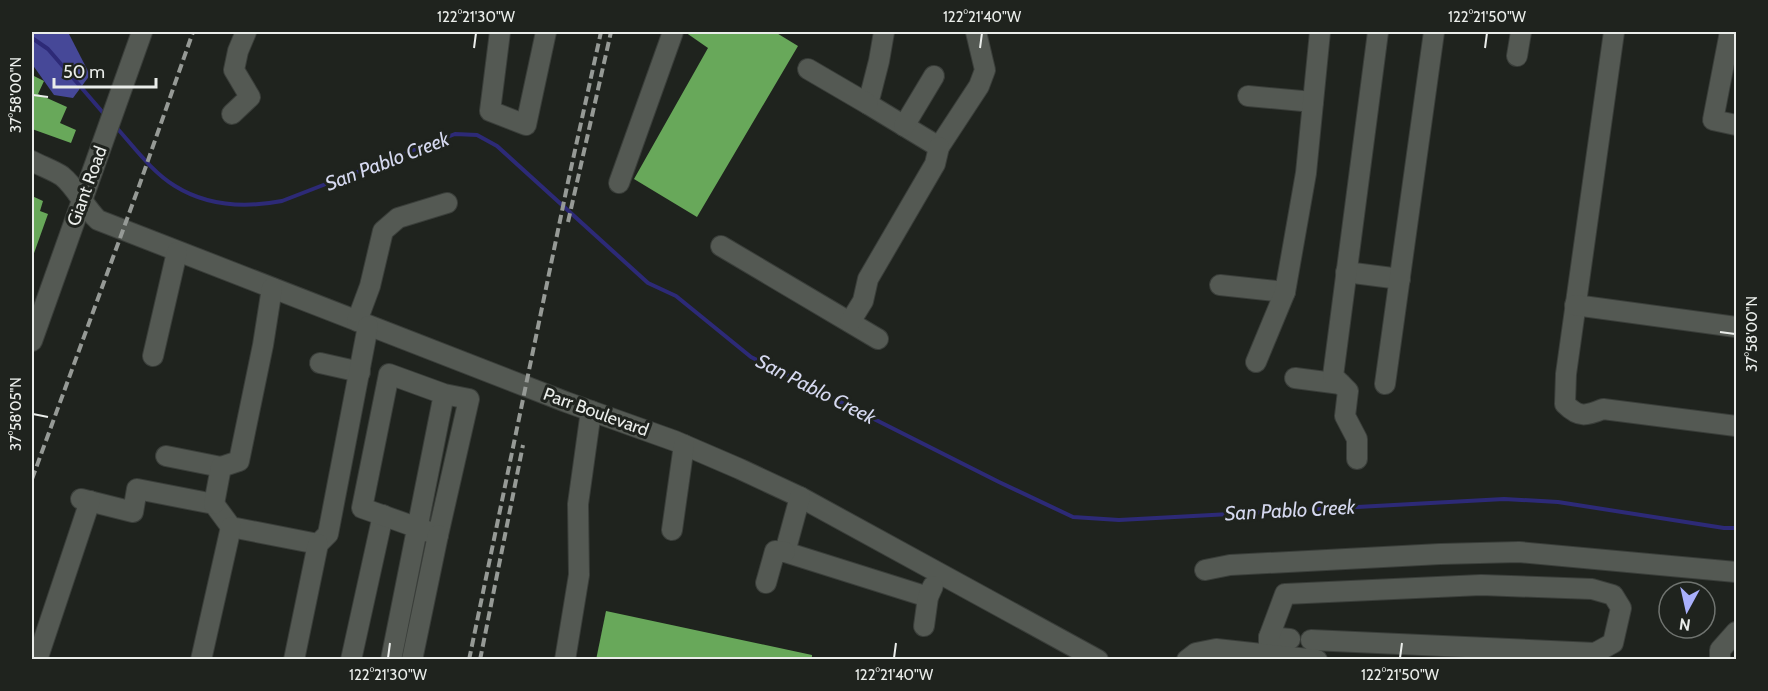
<svg xmlns="http://www.w3.org/2000/svg" width="1768" height="691" viewBox="0 0 1768 691" font-family="Cabin,sans-serif">
	<style>
		.forest { fill: #464898 }
		.lines { fill: none; stroke-linecap: round; stroke-linejoin: round }
		.stream { stroke: #2d2a77; stroke-width: 4 }
		.building { fill: #68a85a }
		.minor-casing { stroke: #3a3e3a; stroke-width: 22 }
		.minor { stroke: #545953; stroke-width: 20 }
		.rail { stroke: #969a96; stroke-width: 4; stroke-dasharray: 9 4.5; stroke-linecap: butt }
		.ticks { fill: none; stroke: #eaedea; stroke-width: 2 }
		.labels { text-anchor: middle; stroke-width: 6; stroke-linejoin: round; paint-order: stroke }
		.street-label { font-size: 18px; fill: #eaedea; stroke: #1f231e }
		.water-label { font-size: 20px; font-style: italic; fill: #d5d8ef; stroke: #1f231e }
		.neatline { fill: none; stroke: #eaedea; stroke-width: 2 }
		.ticks-label { font-size: 15px; text-anchor: middle; fill: #eaedea }
	</style>
	<rect width="100%" height="100%" fill="#1f231e"/>
	<path class="forest" d="M32,32H61L69,34L90,75L73,98L54,95L32,64Z"/>
	<g class="lines">
		<g class="stream">
			<path d="M32,38L48,49L105,115"/>
			<path d="M116,127C134,147 152,172 175,186C207,206 245,208 282,201L455,134L477,135L497,146L648,283L676,296L751,357L999,482L1073,517L1119,520L1504,499L1558,502L1724,528H1736"/>
		</g>
	</g>
	<g class="building">
		<path d="M685,32H775L798,46L697,217L634,179L708,48Z"/>
		<path d="M32,75L44,81L38,94L67,107L60,123L76,130L71,143L32,129Z"/>
		<path d="M32,196L43,201L40,211L48,214L33,256L32,255Z"/>
		<path d="M606,611L812,655V660H596Z"/>
	</g>
	<g class="lines">
		<defs>
			<g id="minor">
				<path d="M500,32L490,111L526,125L546,32"/>
				<path d="M884,32L879,61L868,104L939,147L979,86L985,70L976,32"/>
				<path d="M1614,32L1566,374L1565,404C1579,418 1586,416 1603,409L1736,426"/>
				<path d="M1730,32L1713,120L1736,125"/>
				<path d="M1517,56L1521,32"/>
				<path d="M808,69L868,104"/>
				<path d="M1248,96L1313,102"/>
				<path d="M232,114L250,97L234,70L238,51L246,32"/>
				<path d="M904,126L934,76"/>
				<path d="M32,161C41,166 53,170 62,176C77,188 84,207 98,220L566,402L675,441L740,469L800,497L1098,660"/>
				<path d="M619,183L673,32"/>
				<path d="M721,246L878,339"/>
				<path d="M1346,272L1400,279"/>
				<path d="M1220,285L1285,292"/>
				<path d="M1575,305L1736,327"/>
				<path d="M357,321L370,286L383,231L398,218L447,203"/>
				<path d="M850,322L863,301L868,279L935,164L939,147"/>
				<path d="M32,341L142,32"/>
				<path d="M153,356L177,252"/>
				<path d="M1256,362L1285,292L1306,173L1320,32"/>
				<path d="M320,363L360,372"/>
				<path d="M1295,378L1341,384"/>
				<path d="M1385,384L1434,32"/>
				<path d="M166,456L221,467"/>
				<path d="M1357,459V439L1345,416L1348,391L1333,376L1378,32"/>
				<path d="M800,497L785,552L928,597"/>
				<path d="M81,499L133,512L137,489L214,504L231,527L318,544L328,534L368,326"/>
				<path d="M214,504L221,467L239,461L263,345L272,288"/>
				<path d="M672,530L684,445"/>
				<path d="M1205,570L1230,565L1440,554L1519,552L1736,572"/>
				<path d="M766,583L775,551L785,552"/>
				<path d="M924,626L928,597L933,586"/>
				<path d="M1269,637L1290,639"/>
				<path d="M1269,655V637L1285,594L1481,585L1592,589L1613,595L1621,608L1613,643L1595,653L1311,640"/>
				<path d="M37,660L90,501"/>
				<path d="M201,660L231,527"/>
				<path d="M294,660L318,544"/>
				<path d="M351,660L383,515"/>
				<path d="M391,660L444,394L389,374L362,508L438,535L469,399L444,394"/>
				<path d="M412,660L438,535"/>
				<path d="M565,660L579,575L578,504L591,411"/>
				<path d="M1187,660L1196,653L1216,649L1317,660"/>
				<path d="M1720,660V650L1736,632"/>
			</g>
		</defs>
		<use href="#minor" class="minor-casing"/>
		<use href="#minor" class="minor"/>
		<g class="rail">
			<path d="M568,222L611,32"/>
			<path d="M32,479L138,189L193,32"/>
			<path d="M469,660L568,182L601,32"/>
			<path d="M480,660L523,445"/>
		</g>
	</g>
	<path class="ticks" d="M474,48L476,33M980,48L982,33M1485,48L1487,33M33,95L48,97M1720,332L1735,334M33,414L48,417M388,658L390,643M894,658L896,643M1400,658L1402,643"/>
	<g class="labels">
		<g class="street-label">
			<text transform="translate(87 186) rotate(-70)" y="6">Giant Road</text>
			<text transform="translate(596 412) rotate(20)" y="6">Parr Boulevard</text>
		</g>
		<g class="water-label">
			<text transform="translate(387 161) rotate(-21)" y="7">San Pablo Creek</text>
			<text transform="translate(816 389) rotate(27)" y="7">San Pablo Creek</text>
			<text transform="translate(1290 510) rotate(-3)" y="7">San Pablo Creek</text>
		</g>
	</g>
	<rect width="1768" height="691" fill="none" stroke="#1f231e" stroke-width="66"/>
	<g transform="translate(1687 610) rotate(188)"><circle r="28" fill="#1f231e" stroke="#707470" stroke-width="1.5"/>
	<path d="M0-4.5L10 22L0 15L-10 22Z" fill="#a9b0fc"/>
	<text y="-9" font-size="16" font-weight="bold" text-anchor="middle" fill="#eaedea">N</text>
	</g>
	<path d="M54 78v9h102v-9" fill="none" stroke="#eaedea" stroke-width="3"/>
	<text x="63" y="78" font-size="18" fill="#eaedea" stroke="#1f231e" stroke-width="4.5" paint-order="stroke">50 m</text>
	<rect x="33" y="33" width="1702" height="625" class="neatline"/>
	<g class="ticks-label">
		<text x="476" y="22">122°21'30"W</text>
		<text x="982" y="22">122°21'40"W</text>
		<text x="1487" y="22">122°21'50"W</text>
		<text transform="translate(16 95) rotate(-90)" y="5">37°58'00"N</text>
		<text transform="translate(1752 334) rotate(-90)" y="5">37°58'00"N</text>
		<text transform="translate(16 414) rotate(-90)" y="5">37°58'05"N</text>
		<text x="388" y="680">122°21'30"W</text>
		<text x="894" y="680">122°21'40"W</text>
		<text x="1400" y="680">122°21'50"W</text>
	</g>
</svg>
